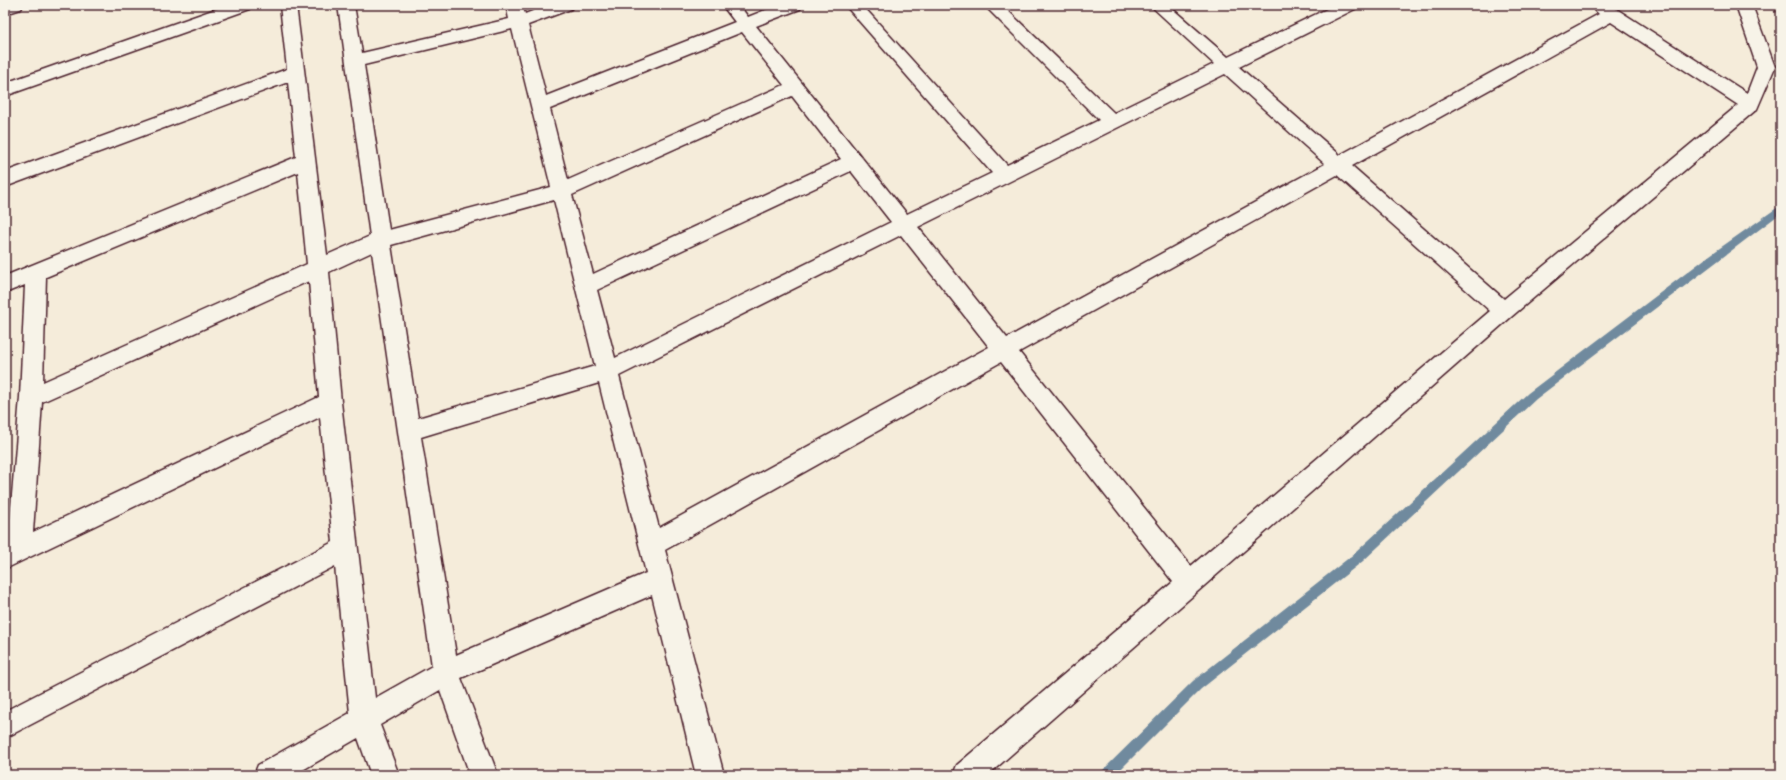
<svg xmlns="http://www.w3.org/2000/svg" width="1786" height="780" viewBox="0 0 1786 780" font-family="Mali,sans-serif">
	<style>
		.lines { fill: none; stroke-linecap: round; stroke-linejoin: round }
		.stream { fill: #708a9e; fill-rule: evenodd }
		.street-casing { stroke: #4a1f2b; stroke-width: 3 }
		.path { stroke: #4a1f2b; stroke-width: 2; stroke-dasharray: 2.5 2.5; stroke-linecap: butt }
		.street { fill: #f7f3e8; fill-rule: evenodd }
	</style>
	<rect width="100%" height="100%" fill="#f5ecda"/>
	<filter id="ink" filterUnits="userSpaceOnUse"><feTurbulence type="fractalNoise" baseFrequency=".025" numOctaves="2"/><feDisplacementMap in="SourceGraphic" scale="8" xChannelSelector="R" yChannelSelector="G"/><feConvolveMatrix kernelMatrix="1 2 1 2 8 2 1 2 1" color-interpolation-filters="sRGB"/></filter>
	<g filter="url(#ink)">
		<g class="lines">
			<path class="stream" d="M1781,205V213L1536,399L1363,561L1201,689L1115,775H1100L1102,771L1193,681L1355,553L1528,393L1710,255Z"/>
			<defs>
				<g id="street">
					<path d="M5,5H23L21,9L5,14Z"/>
					<path d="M227,5H252L250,9L5,96V83Z"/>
					<path d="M280,5H296L327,255L370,236L338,5H354L362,53L509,19L506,5H522L525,14L548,5H573L571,9L528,25L546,96L735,22L722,5H739L748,17L778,5H802L800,9L756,26L907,214L992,173L845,5H862L1007,165L1099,120L984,5H1002L1114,113L1214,64L1150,5H1168L1228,57L1335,5H1357L1355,9L1239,67L1340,155L1599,14L1592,7L1593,5H1609L1618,10L1747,93L1757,67L1736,5H1752L1775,67L1757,109L1511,317L988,775H953L957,765L1173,582L1001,362L665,550L724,775H696L652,595L461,678L498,775H470L440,690L380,725L399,775H371L358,738L294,775H254L258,765L350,713L335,566L5,738V711L333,542L320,417L5,569V546L8,544L20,397L25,285L5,293V276L296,157L288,82L5,187V172L287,69ZM1611,22L1738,105L1504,299L1352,166ZM512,29L551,187L389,230L364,65ZM742,32L784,85L568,180L550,109ZM1225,74L1325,164L1007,338L918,227ZM792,96L841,159L593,274L572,195ZM851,171L891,222L615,358L597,290ZM298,172L307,264L43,382L46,277ZM1337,175L1490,311L1191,566L1019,352ZM554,200L595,366L418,418L391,245ZM901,235L989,347L659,528L619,376ZM372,252L432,666L375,698L341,402L329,272ZM309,281L319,397L33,532L42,402ZM599,383L646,573L456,655L421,437Z"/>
				</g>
			</defs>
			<use href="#street" class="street-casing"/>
			<path class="path" d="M1774,12L1781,10"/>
			<use href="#street" class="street"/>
		</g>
	</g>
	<rect width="1786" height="780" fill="none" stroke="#f7f3e8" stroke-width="20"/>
	<rect x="10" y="10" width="1766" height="760" fill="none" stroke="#4a1f2b" stroke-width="1.5" filter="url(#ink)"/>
</svg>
